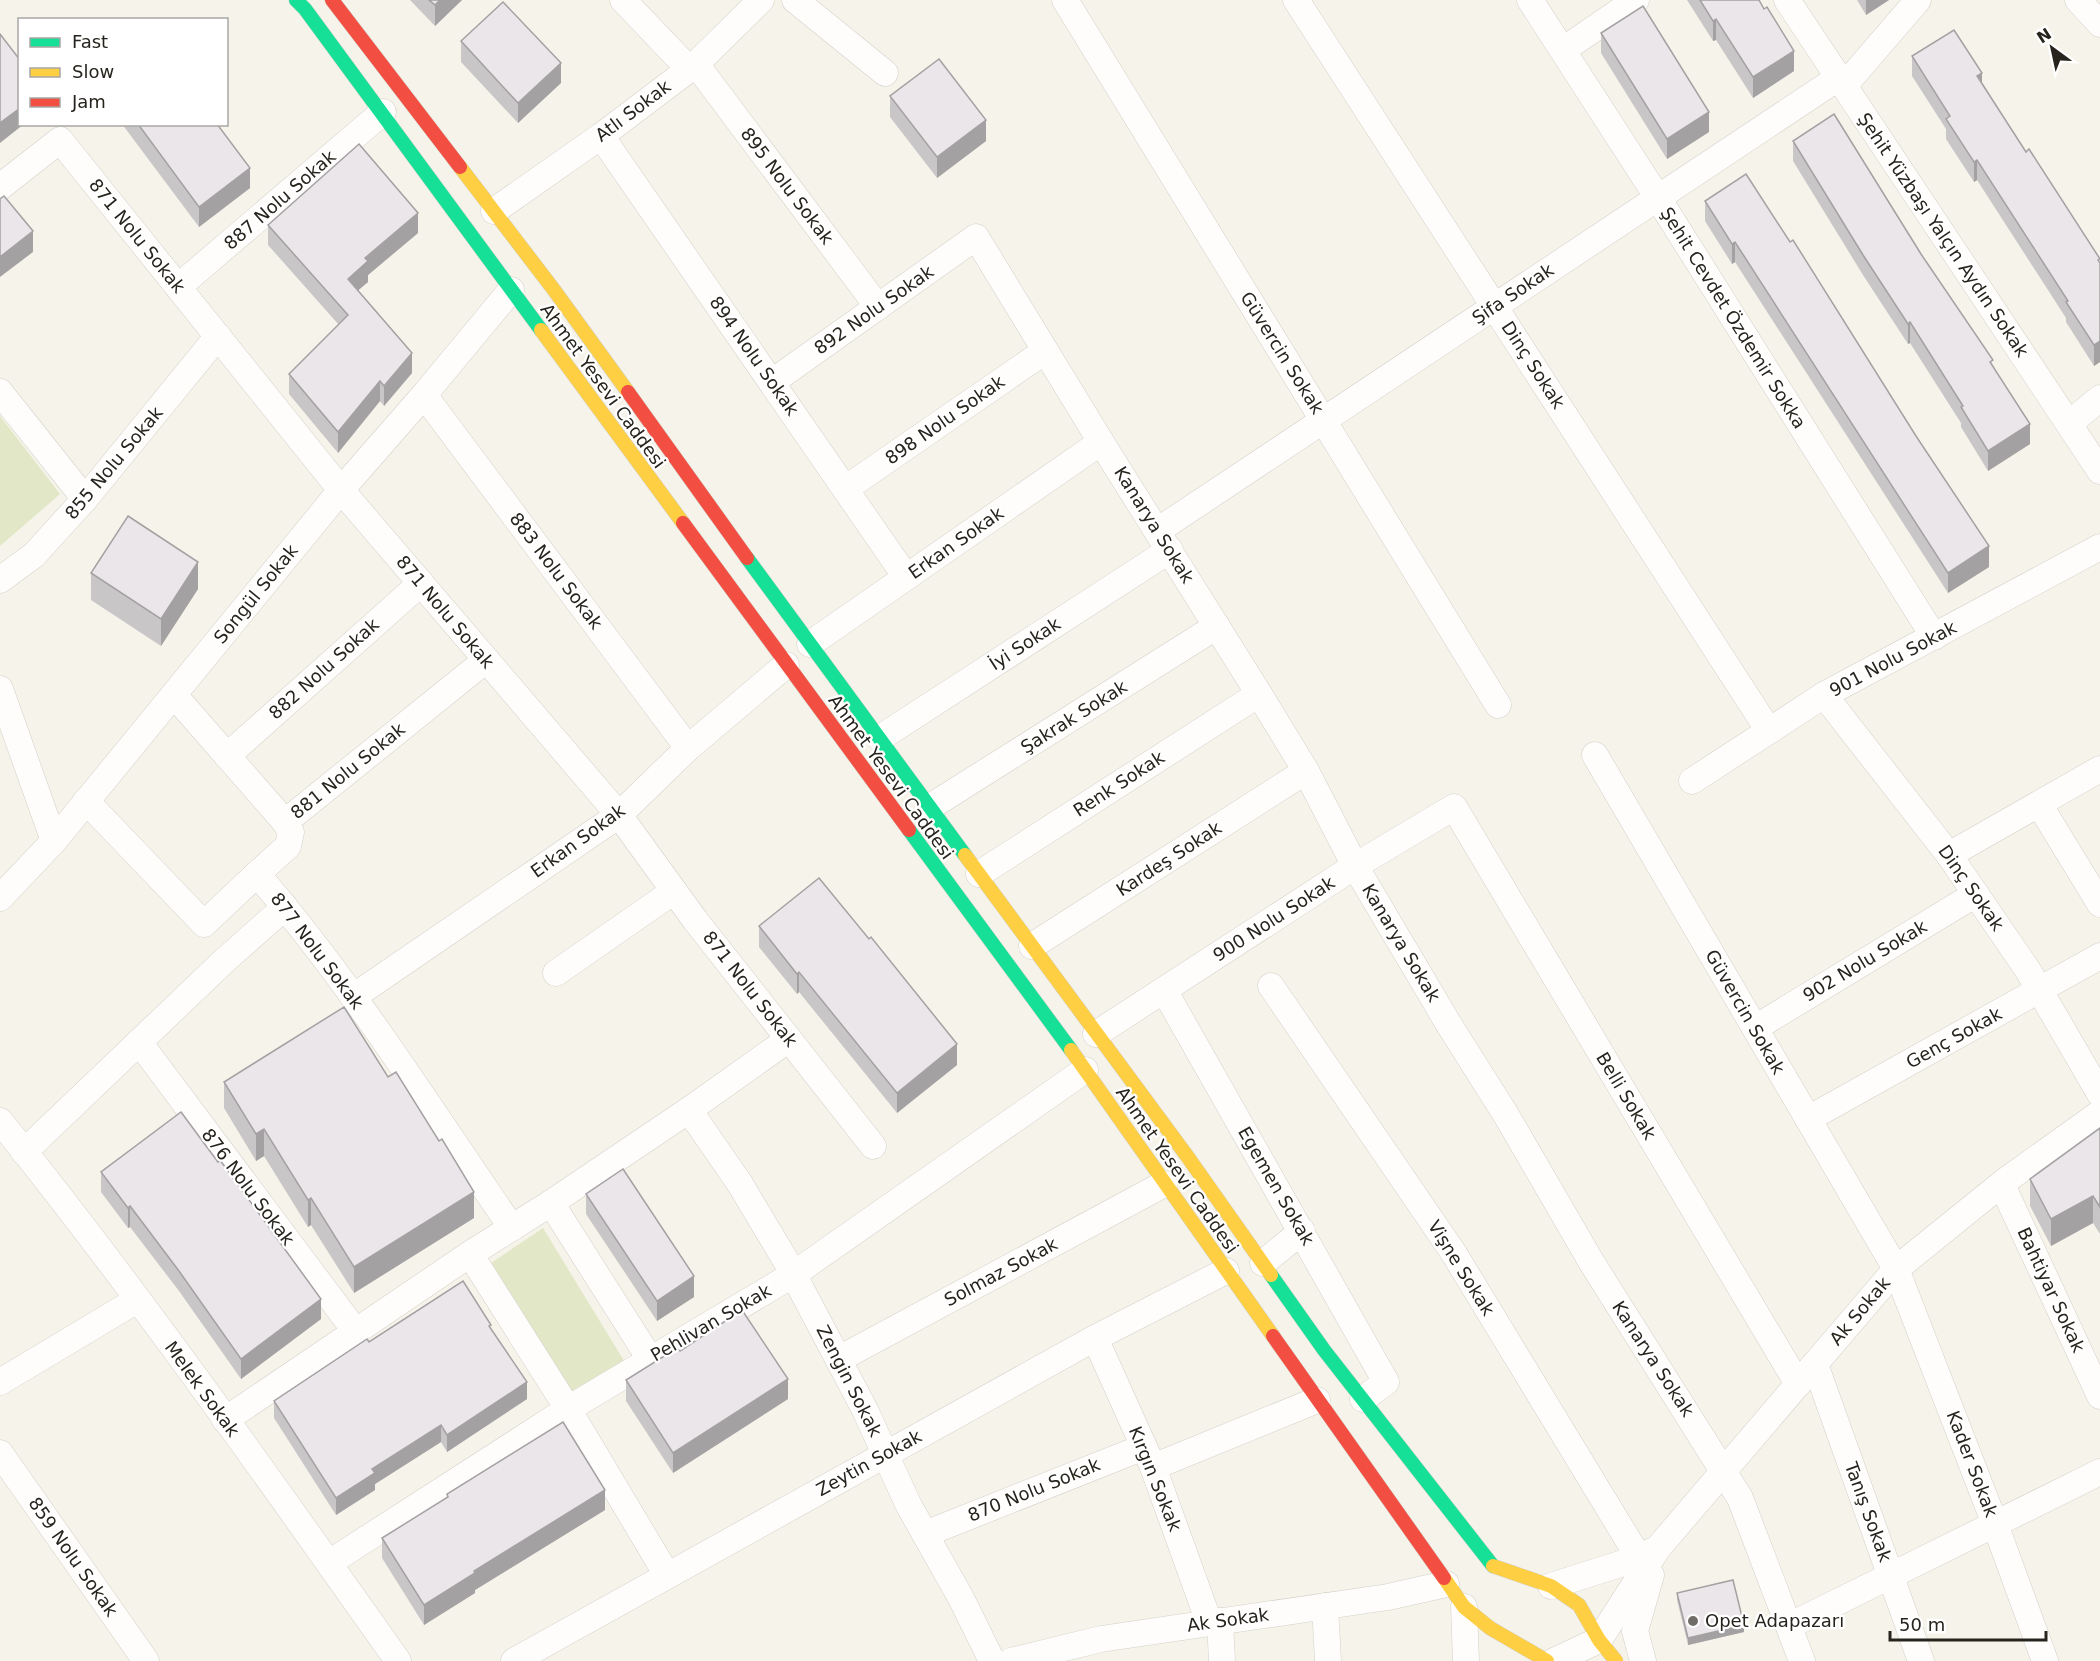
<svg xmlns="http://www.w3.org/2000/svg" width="2100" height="1661" viewBox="0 0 2100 1661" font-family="'DejaVu Sans',sans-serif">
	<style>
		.green { fill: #e2e8c7 }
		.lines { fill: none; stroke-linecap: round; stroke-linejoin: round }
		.street-casing { stroke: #d2d0c8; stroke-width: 27 }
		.fast-casing { stroke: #d2d0c8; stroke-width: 15 }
		.slow-casing { stroke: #d2d0c8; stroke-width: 15 }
		.jam-casing { stroke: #d2d0c8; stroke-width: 15 }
		.street { stroke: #fefdfc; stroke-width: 26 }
		.fast { stroke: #16e098; stroke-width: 14 }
		.slow { stroke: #ffcf43; stroke-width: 14 }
		.jam { stroke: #f24e42; stroke-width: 14 }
		.wall { fill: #c9c6c8 }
		.shaded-wall { fill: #a4a1a3 }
		.building { fill: #eae6e9; stroke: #a4a1a3; stroke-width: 1.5 }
		.poi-dot { fill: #6f6d65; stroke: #fff; stroke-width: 2 }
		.labels { text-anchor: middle; stroke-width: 4.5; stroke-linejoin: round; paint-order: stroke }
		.street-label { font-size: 18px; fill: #26241d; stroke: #fff }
		.poi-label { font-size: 18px; fill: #26241d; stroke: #fff; text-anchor: start }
	</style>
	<rect width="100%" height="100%" fill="#f6f4ea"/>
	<g class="green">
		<path d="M0,416L60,494L0,546Z"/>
		<path d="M543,1228L626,1364L570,1398L488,1265Z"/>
	</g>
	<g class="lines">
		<defs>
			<g id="street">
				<path d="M623,0L689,69"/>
				<path d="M795,0L885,73"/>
				<path d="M1065,0L1498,705"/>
				<path d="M1296,0L1769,731"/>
				<path d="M1530,0L1658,198L1934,637"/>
				<path d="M1787,0L2100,471"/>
				<path d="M2078,0L2100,24"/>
				<path d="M1563,50L1636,0"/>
				<path d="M696,64L878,307"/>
				<path d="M1844,86L1918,0"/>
				<path d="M601,136L906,577"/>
				<path d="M0,187L60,140L341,490L619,815L695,920L873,1146"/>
				<path d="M494,211L601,136L696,64L761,0"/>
				<path d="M178,287L383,112"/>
				<path d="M772,382L976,237L1101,442L1259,694L1306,771L1355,866L1448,1023L1506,1115L1592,1263L1740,1498L1802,1661"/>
				<path d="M0,392L85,499"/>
				<path d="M424,395L688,748"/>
				<path d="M2069,424L2100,398"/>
				<path d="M845,489L1045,351"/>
				<path d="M1157,531L1838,78"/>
				<path d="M0,580L34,555L85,499L218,336"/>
				<path d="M810,644L1101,442"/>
				<path d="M0,689L54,841"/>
				<path d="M174,695L285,822L486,660"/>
				<path d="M1824,695L1949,855L2029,972L2100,1094"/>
				<path d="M880,738L1170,550"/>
				<path d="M1595,755L1896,1269L1995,1524L2045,1661"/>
				<path d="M227,756L421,583"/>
				<path d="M1692,781L1824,695L2100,547"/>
				<path d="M86,801L204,924L257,874C352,984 430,1109 512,1228"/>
				<path d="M2039,804L2100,904"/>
				<path d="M930,807L1217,626"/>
				<path d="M1949,855L2100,769"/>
				<path d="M257,874L288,846L291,832L285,822"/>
				<path d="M979,874L1259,694"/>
				<path d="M0,898L54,841L341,490L424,395L511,290"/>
				<path d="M1032,946L1306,771"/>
				<path d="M556,973L674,891"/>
				<path d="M1271,986L1453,1252L1639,1558"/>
				<path d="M1164,990L1386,1382L1363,1399"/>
				<path d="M353,997L619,815L688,748L786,665"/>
				<path d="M1755,1028L1976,894"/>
				<path d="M1096,1034L1355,866L1454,807L1798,1384"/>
				<path d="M139,1042L356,1332"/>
				<path d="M689,1110L740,1184L789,1266L865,1410L909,1506L961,1598L992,1661"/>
				<path d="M1808,1119L2100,956"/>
				<path d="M0,1121C140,1295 269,1479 398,1661"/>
				<path d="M24,1152L224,961L285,907"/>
				<path d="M2002,1185L2100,1396"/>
				<path d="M551,1203L650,1359"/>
				<path d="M470,1254L568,1409L667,1575"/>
				<path d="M1263,1263L1302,1231"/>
				<path d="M1095,1338L1153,1467L1209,1622"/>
				<path d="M839,1359L1164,1184"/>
				<path d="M1815,1364L1921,1661"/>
				<path d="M0,1382L137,1300"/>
				<path d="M225,1420L470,1254L551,1203L689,1110L789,1039"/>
				<path d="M0,1453L146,1661"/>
				<path d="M1153,1467L1317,1400"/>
				<path d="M925,1534L1144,1447"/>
				<path d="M329,1563L568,1409L794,1274L1085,1070"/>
				<path d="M1551,1586L1639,1558L1652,1551"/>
				<path d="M1325,1606L1328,1661"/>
				<path d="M1464,1607L1466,1661"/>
				<path d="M1220,1621L1222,1661"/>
				<path d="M1789,1626L2100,1472"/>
				<path d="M514,1661L1095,1338L1226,1271"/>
				<path d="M1011,1661L1101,1639L1388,1597L1446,1584"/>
				<path d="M1554,1661L1599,1640L1658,1548L1896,1269L2005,1181L2100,1113"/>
				<path d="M1643,1661L1635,1631L1651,1575"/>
			</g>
			<g id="fast">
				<path d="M296,0L305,9L541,330"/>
				<path d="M747,558L965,855"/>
				<path d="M909,830L1071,1050"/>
				<path d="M1271,1275L1324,1350L1493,1566"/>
			</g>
			<g id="slow">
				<path d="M460,167L554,290L628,392"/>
				<path d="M541,330L683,523"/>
				<path d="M965,855L1187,1156L1271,1275"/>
				<path d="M1071,1050L1273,1336"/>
				<path d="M1493,1566L1551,1586L1579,1605L1599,1640L1616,1661"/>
				<path d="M1444,1578L1464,1607L1490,1628L1547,1661"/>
			</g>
			<g id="jam">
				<path d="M332,0L460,167"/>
				<path d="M628,392L747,558"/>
				<path d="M683,523L909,830"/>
				<path d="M1273,1336L1444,1578"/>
			</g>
		</defs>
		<use href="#street" class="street-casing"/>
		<use href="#fast" class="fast-casing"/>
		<use href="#slow" class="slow-casing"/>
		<use href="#jam" class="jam-casing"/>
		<use href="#street" class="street"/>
		<use href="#fast" class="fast"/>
		<use href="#slow" class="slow"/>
		<use href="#jam" class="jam"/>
	</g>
	<g class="wall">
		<path d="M410,0H462L435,26Z"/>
		<path d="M1687,0H1759L1794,71L1753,98L1716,40L1713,41Z"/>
		<path d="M1857,0H1889L1866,15Z"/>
		<path d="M1601,33L1709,132L1667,159L1601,53Z"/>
		<path d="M461,41L561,83L518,123L461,62Z"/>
		<path d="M1912,56L1982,82L2026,152L2100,263V362L2094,366L2066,322V318L1977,180L1974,182L1946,139V129L1912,76Z"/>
		<path d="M890,96L986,141L937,178L890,117Z"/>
		<path d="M122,124H217L250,188L199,227Z"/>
		<path d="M1793,141L1921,254L1993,365L2030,444L1988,471L1961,427V423L1910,343L1908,344L1863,275L1793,161Z"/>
		<path d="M1705,201L1989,567L1948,593L1735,262L1732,264L1705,221Z"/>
		<path d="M268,225L418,233L368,275V282L358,290L412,373L384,406L380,401L338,453L289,394V374L339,325L268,245Z"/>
		<path d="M91,573L198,589L161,646L91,600Z"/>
		<path d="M759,926L957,1065L897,1113L799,992L797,994L759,947Z"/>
		<path d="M224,1082L474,1218L354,1293L311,1225L308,1227L264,1156L256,1161L224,1108Z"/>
		<path d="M2100,1128V1234L2093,1223L2051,1246L2030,1206V1179Z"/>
		<path d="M101,1172L321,1319L241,1379L179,1291L130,1227L128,1228L101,1192Z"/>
		<path d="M586,1194L694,1297L657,1321L586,1214Z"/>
		<path d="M491,1329L527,1399L447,1452L441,1442L375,1484V1490L336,1515L274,1418V1401L369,1342Z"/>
		<path d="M680,1351L788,1399L673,1473L626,1401V1380Z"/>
		<path d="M447,1494L605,1510L475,1590V1593L424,1625L382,1558V1538L447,1497Z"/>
		<path d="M1677,1593L1744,1632L1688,1645L1677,1600Z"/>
	</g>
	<g class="shaded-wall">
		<path d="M440,0H462L435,26V5Z"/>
		<path d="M1866,0H1889L1866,15Z"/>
		<path d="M1716,19V40L1713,41V21Z"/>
		<path d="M1794,51V71L1753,98V77Z"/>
		<path d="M561,63V83L518,123V103Z"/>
		<path d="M1982,73V93L1977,76Z"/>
		<path d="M20,108V124H24L0,143V123Z"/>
		<path d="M1709,112V132L1667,159V139Z"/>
		<path d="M986,120V141L937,178V157Z"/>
		<path d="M1977,160V180L1974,182V162Z"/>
		<path d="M250,168V188L199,227V207Z"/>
		<path d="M418,213V233L368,275V282L348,299V279L365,258Z"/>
		<path d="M33,231V252L0,277V257Z"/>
		<path d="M1735,242V262L1732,264V244Z"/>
		<path d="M1910,322V343L1908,344V324Z"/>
		<path d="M2100,341V362L2094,366V345Z"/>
		<path d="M412,353V373L384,406V386Z"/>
		<path d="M380,381V401L338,453V432Z"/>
		<path d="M2030,424V444L1988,471V451Z"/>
		<path d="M1989,546V567L1948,593V573Z"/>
		<path d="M198,562V589L161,646V619Z"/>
		<path d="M799,972V992L797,994V974Z"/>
		<path d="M957,1044V1065L897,1113V1093Z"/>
		<path d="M264,1129V1156L256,1161V1134Z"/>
		<path d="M474,1192V1218L354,1293V1267Z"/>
		<path d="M2093,1196V1223L2051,1246V1219Z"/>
		<path d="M311,1198V1225L308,1227V1200Z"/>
		<path d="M130,1206V1227L128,1228V1208Z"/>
		<path d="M694,1276V1297L657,1321V1301Z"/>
		<path d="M321,1299V1319L241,1379V1359Z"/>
		<path d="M788,1379V1399L673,1473V1453Z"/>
		<path d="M527,1382V1399L447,1452V1435Z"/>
		<path d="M441,1425V1442L375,1484V1490L336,1515V1498L372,1469Z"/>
		<path d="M605,1490V1510L475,1590V1593L424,1625V1605L474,1571Z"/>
		<path d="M1744,1625V1632L1688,1645V1638Z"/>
	</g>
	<g class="building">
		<path d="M429,0H440L435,5Z"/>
		<path d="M1700,0H1759L1764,9L1767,7L1794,51L1753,77L1716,19L1713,21Z"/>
		<path d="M503,2L561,63L518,103L461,41Z"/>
		<path d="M1643,6L1709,112L1667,139L1601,33Z"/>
		<path d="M1954,30L1982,73L1977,76L2026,152L2029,149L2100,259L2098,260L2100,263V341L2094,345L2066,302L2068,301L1977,160L1974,162L1946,119L1950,116L1912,56Z"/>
		<path d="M0,34L20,60V108L0,123Z"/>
		<path d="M939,59L986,120L937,157L890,96Z"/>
		<path d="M1834,114L1921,254L1993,360L1990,362L2030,424L1988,451L1961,407L1963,406L1910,322L1908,324L1863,255L1793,141Z"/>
		<path d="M138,124H217L250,168L199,207Z"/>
		<path d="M359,144L418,213L365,258L368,261L348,279L412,353L384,386L380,381L338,432L289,374L348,315L268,225Z"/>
		<path d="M1746,174L1790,242L1793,240L1916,436L1989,546L1948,573L1735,242L1732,244L1705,201Z"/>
		<path d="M4,196L33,231L0,257V199Z"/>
		<path d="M128,516L198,562L161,619L91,573Z"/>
		<path d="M819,878L869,939L871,937L957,1044L897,1093L799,972L797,974L759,926Z"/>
		<path d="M344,1007L388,1077L396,1072L439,1141L442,1139L474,1192L354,1267L311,1198L308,1200L264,1129L256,1134L224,1082Z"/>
		<path d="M181,1112L218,1162L220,1160L321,1299L241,1359L179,1271L130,1206L128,1208L101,1172Z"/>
		<path d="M2100,1128V1207L2093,1196L2051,1219L2030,1179Z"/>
		<path d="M623,1169L694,1276L657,1301L586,1194Z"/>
		<path d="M463,1281L491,1325L489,1326L527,1382L447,1435L441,1425L372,1469L375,1473L336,1498L274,1401L367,1339L369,1342Z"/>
		<path d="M742,1310L788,1379L673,1453L626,1380L677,1348L680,1351Z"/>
		<path d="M563,1422L605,1490L474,1571L475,1573L424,1605L382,1538L448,1497L447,1494Z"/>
		<path d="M1733,1580L1744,1625L1688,1638L1677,1593Z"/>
	</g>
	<circle class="poi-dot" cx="1693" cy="1621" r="6"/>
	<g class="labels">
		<g class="street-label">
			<text transform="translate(633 111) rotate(-37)" y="6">Atlı Sokak</text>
			<text transform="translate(787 186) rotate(53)" y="6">895 Nolu Sokak</text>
			<text transform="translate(280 200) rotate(-41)" y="6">887 Nolu Sokak</text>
			<text transform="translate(1943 235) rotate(56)" y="6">Şehit Yüzbaşı Yalçın Aydın Sokak</text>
			<text transform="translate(137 236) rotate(51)" y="6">871 Nolu Sokak</text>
			<text transform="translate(1513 294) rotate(-34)" y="6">Şifa Sokak</text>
			<text transform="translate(874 310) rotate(-35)" y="6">892 Nolu Sokak</text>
			<text transform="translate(1733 318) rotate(58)" y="6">Şehit Cevdet Özdemir Sokka</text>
			<text transform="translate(1282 353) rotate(58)" y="6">Güvercin Sokak</text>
			<text transform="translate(754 356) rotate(55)" y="6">894 Nolu Sokak</text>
			<text transform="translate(1533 365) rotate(57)" y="6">Dinç Sokak</text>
			<text transform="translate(603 386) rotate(54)" y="6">Ahmet Yesevi Caddesi</text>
			<text transform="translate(945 420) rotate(-35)" y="6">898 Nolu Sokak</text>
			<text transform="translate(114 463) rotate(-50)" y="6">855 Nolu Sokak</text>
			<text transform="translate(1154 525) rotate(58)" y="6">Kanarya Sokak</text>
			<text transform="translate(956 543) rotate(-35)" y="6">Erkan Sokak</text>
			<text transform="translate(556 571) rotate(53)" y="6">883 Nolu Sokak</text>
			<text transform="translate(256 594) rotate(-51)" y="6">Songül Sokak</text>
			<text transform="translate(445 612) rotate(50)" y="6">871 Nolu Sokak</text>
			<text transform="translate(1025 644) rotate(-33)" y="6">İyi Sokak</text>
			<text transform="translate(1893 659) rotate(-28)" y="6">901 Nolu Sokak</text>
			<text transform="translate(324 669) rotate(-42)" y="6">882 Nolu Sokak</text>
			<text transform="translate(1074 717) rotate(-32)" y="6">Şakrak Sokak</text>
			<text transform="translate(348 771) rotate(-39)" y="6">881 Nolu Sokak</text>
			<text transform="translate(891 777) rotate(54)" y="6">Ahmet Yesevi Caddesi</text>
			<text transform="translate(1119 784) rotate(-33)" y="6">Renk Sokak</text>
			<text transform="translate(578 841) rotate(-36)" y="6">Erkan Sokak</text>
			<text transform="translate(1169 859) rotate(-33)" y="6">Kardeş Sokak</text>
			<text transform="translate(1971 888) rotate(55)" y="6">Dinç Sokak</text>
			<text transform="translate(1274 919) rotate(-33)" y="6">900 Nolu Sokak</text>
			<text transform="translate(1401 943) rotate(59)" y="6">Kanarya Sokak</text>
			<text transform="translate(317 951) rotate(53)" y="6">877 Nolu Sokak</text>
			<text transform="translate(1865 961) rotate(-31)" y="6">902 Nolu Sokak</text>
			<text transform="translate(750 989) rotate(52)" y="6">871 Nolu Sokak</text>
			<text transform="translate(1745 1012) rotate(60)" y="6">Güvercin Sokak</text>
			<text transform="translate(1954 1038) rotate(-29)" y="6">Genç Sokak</text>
			<text transform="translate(1626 1096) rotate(59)" y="6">Belli Sokak</text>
			<text transform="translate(1177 1170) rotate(55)" y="6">Ahmet Yesevi Caddesi</text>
			<text transform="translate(1276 1186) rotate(60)" y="6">Egemen Sokak</text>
			<text transform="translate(248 1187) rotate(53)" y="6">876 Nolu Sokak</text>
			<text transform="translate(1461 1268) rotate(58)" y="6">Vişne Sokak</text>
			<text transform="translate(1001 1272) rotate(-28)" y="6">Solmaz Sokak</text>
			<text transform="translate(2051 1290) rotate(65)" y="6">Bahtiyar Sokak</text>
			<text transform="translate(1860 1311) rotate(-50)" y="6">Ak Sokak</text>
			<text transform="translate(711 1323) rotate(-30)" y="6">Pehlivan Sokak</text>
			<text transform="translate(1653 1359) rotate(57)" y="6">Kanarya Sokak</text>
			<text transform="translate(849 1381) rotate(63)" y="6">Zengin Sokak</text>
			<text transform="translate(202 1389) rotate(54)" y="6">Melek Sokak</text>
			<text transform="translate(869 1463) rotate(-29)" y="6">Zeytin Sokak</text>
			<text transform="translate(1972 1464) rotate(69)" y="6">Kader Sokak</text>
			<text transform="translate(1155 1479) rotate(68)" y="6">Kırgın Sokak</text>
			<text transform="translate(1034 1490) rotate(-22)" y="6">870 Nolu Sokak</text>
			<text transform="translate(1868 1512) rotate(70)" y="6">Tanış Sokak</text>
			<text transform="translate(73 1557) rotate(55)" y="6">859 Nolu Sokak</text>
			<text transform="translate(1228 1620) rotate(-8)" y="6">Ak Sokak</text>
		</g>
		<g class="poi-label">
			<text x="1705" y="1627">Opet Adapazarı</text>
		</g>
	</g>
	<rect x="18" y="18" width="210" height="108" fill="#ffffff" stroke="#a8a7a5" stroke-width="1.5"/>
	<rect x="30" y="38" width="30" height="9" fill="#16e098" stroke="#a8a7a5" stroke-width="1.5"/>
	<text x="72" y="48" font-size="18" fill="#26241d">Fast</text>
	<rect x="30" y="68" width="30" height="9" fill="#ffcf43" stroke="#a8a7a5" stroke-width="1.5"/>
	<text x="72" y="78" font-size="18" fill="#26241d">Slow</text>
	<rect x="30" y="98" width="30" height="9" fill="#f24e42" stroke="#a8a7a5" stroke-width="1.5"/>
	<text x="72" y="108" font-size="18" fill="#26241d">Jam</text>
	<g transform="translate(2052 48) rotate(327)" stroke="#ffffff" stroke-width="4.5" paint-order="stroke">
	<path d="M0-4.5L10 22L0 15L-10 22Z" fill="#26241d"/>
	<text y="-9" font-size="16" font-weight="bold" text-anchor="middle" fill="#26241d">N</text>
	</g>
	<path d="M1890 1631v9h156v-9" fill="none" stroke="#26241d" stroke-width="3"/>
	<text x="1899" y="1631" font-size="18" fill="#26241d" stroke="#ffffff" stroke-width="4.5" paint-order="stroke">50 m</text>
</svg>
